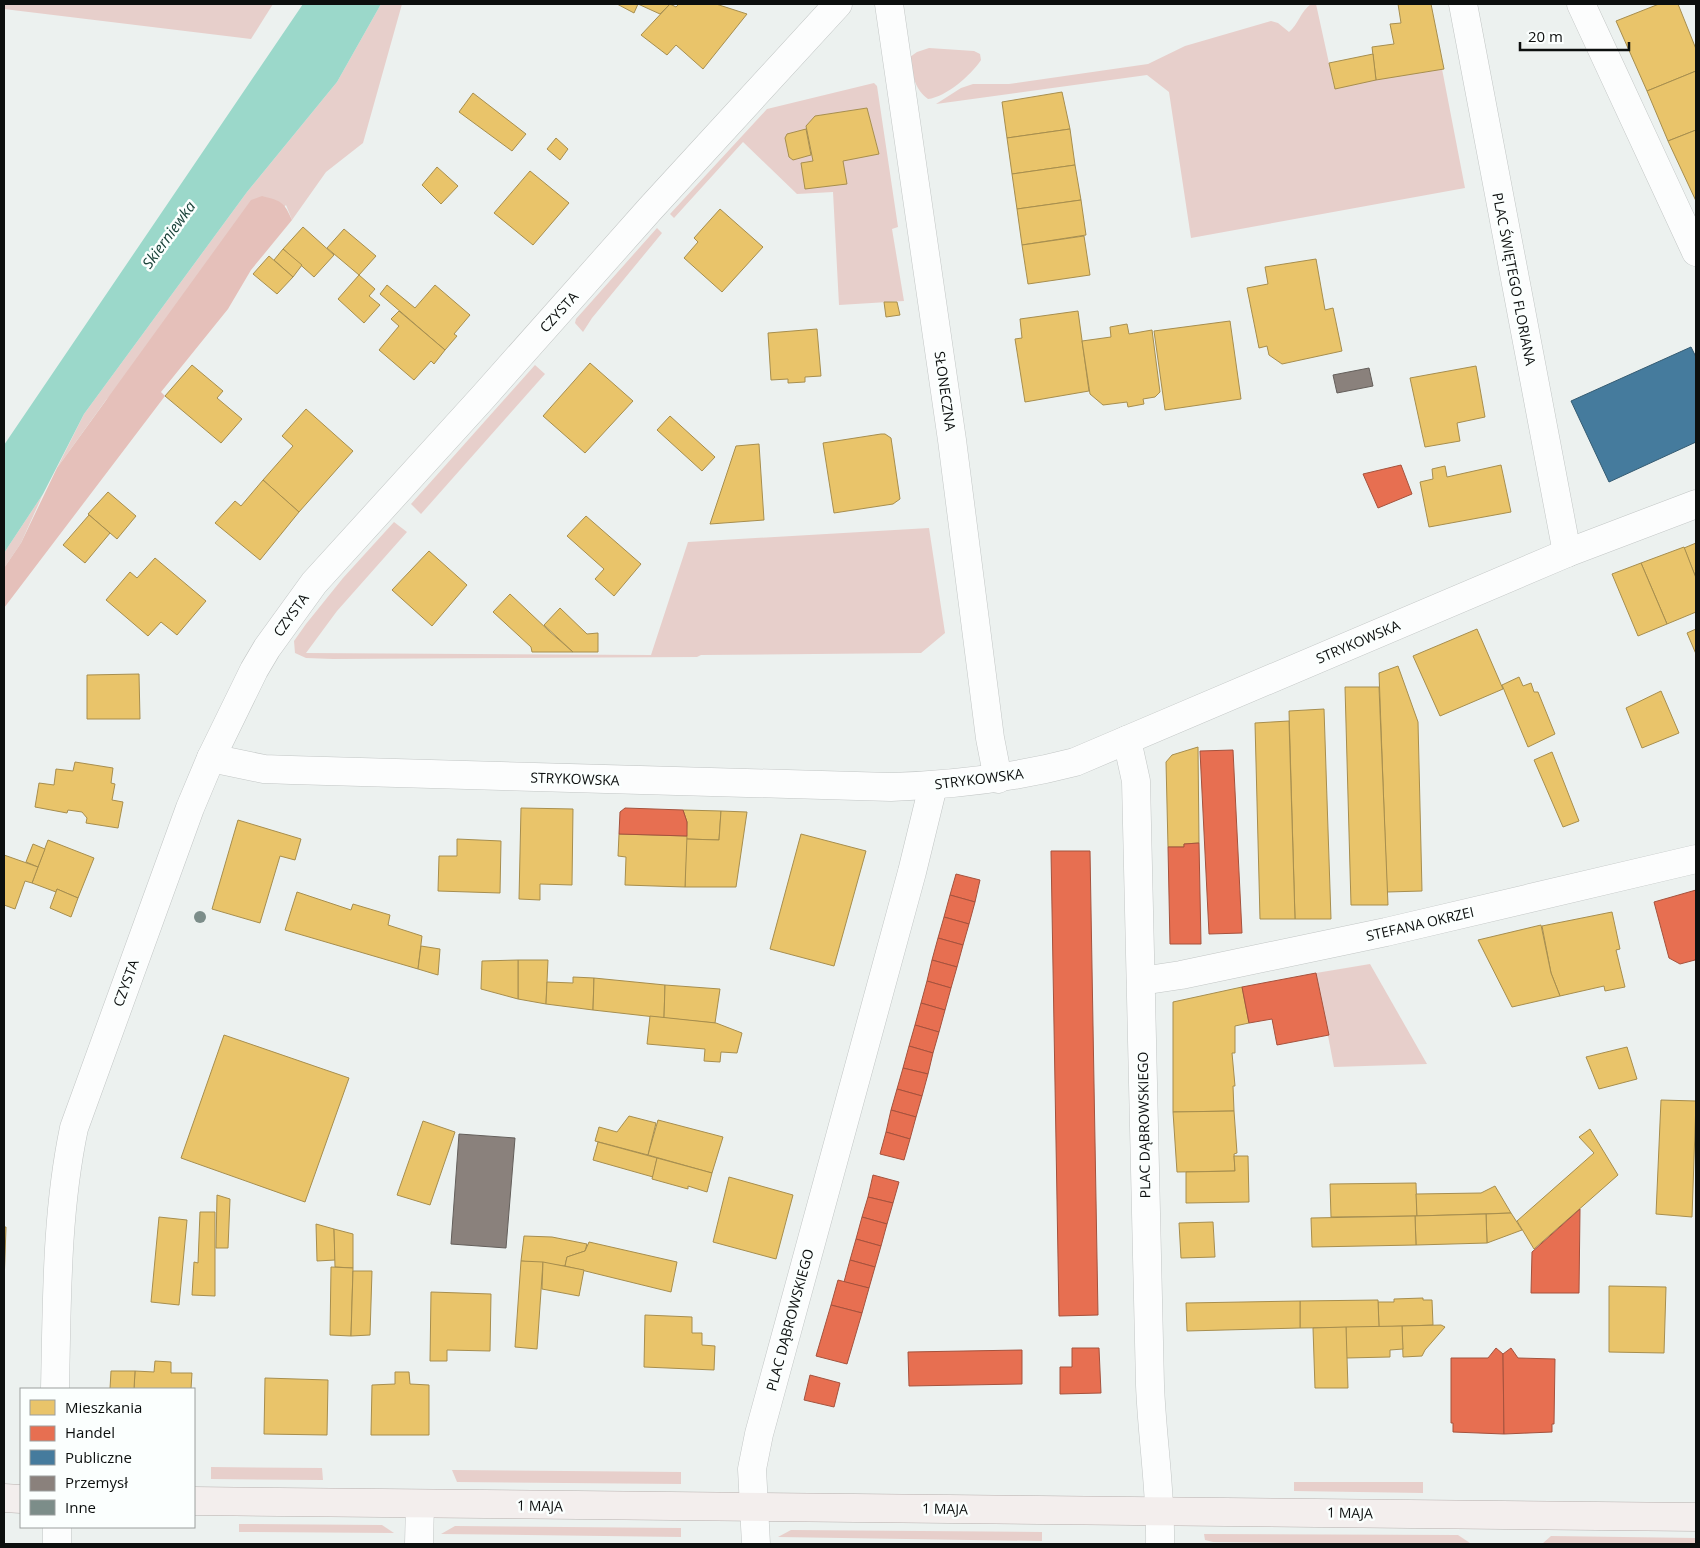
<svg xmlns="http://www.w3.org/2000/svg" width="1700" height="1548" viewBox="0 0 1700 1548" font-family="'Open Sans',sans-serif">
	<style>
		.green { fill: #e7cfcb; fill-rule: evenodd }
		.forest { fill: #e5c0ba }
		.water { fill: #9bd8ca }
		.homes { fill: #e9c46a; stroke: #a78e4e }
		.shops { fill: #e76f51; stroke: #a5523d }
		.public { fill: #457b9d; stroke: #345b72 }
		.industry { fill: #8a817c; stroke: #645f5b }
		.building { fill: #7c8d89 }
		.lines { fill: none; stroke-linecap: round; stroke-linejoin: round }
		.minor-casing { stroke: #c2c6c5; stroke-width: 29 }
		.major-casing { stroke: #b8b1af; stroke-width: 29 }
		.minor { stroke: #fcfdfd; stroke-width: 28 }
		.major { stroke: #f3eeed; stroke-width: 28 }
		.labels { text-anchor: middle; stroke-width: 5; stroke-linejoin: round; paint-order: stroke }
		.street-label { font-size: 14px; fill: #0c0f0e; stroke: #fbfffe }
		.water-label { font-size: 15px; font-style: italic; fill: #1a4239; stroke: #fbfffe }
	</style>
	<rect width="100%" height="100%" fill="#ecf1ef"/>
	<g class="green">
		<path d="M4,4H273L251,39L4,9Z"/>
		<path d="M381,4H402L363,143L326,172L292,220L286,205L106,400L57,468L84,414L247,192L337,82Z"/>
		<path d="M1311,4H1316L1334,86L1442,69L1465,188L1191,238L1169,92L1147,75L936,104L961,88L973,84H1009L1148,64L1185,46L1271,21L1278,23L1289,32C1298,25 1300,12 1311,4Z"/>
		<path d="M929,48L974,51L980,54L981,60C971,75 946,97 928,99C914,89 912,73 910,57L917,52Z"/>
		<path d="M874,83L877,86L898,227L892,229L904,301L839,305L833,192L797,194L743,142L674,218L670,214L767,109ZM867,108L879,153L816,116Z"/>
		<path d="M657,228L662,233L592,318L583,332L575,323L576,319Z"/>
		<path d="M535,365L545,374L421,514L411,504Z"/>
		<path d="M43,494L21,543L4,568V553Z"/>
		<path d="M394,522L407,532L337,611L306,653L651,655L688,542L929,528L945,633L921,653L701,655L697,657L333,659L306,658L295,653L294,641L306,624L343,578Z"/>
		<path d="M1370,964L1427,1064L1334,1067L1316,973Z"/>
		<path d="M211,1467L322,1468L323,1480L211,1479Z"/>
		<path d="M452,1470L681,1472V1484L457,1482Z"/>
		<path d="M1294,1482H1423V1493L1294,1491Z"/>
		<path d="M239,1524L382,1525L394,1533L239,1532Z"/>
		<path d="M455,1526L681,1528V1537L441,1534Z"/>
		<path d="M791,1530L1042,1532V1541L778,1537Z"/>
		<path d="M1204,1534L1458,1535L1470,1543L1352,1544L1213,1542L1205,1540Z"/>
		<path d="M1551,1536L1696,1538V1544H1542Z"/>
	</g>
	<path class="forest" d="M262,196C282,201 284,202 292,220L251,270L228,309L161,392L165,396L4,608V568L21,543L57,468L251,200Z"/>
	<path class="water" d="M303,4H381L337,82L247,192L84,414L43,494L4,553V445Z"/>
	<g class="homes">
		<path d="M617,4H638L634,13Z"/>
		<path d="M638,4H670L660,14Z"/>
		<path d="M670,4L676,7L679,4H716L747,14L703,69L676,45L667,55L641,35Z"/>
		<path d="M1398,4H1431L1444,69L1376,80L1372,47L1394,44L1390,24L1401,23Z"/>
		<path d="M1659,4H1678L1696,49V71L1647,91L1616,21Z"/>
		<path d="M1373,54L1376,80L1335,89L1329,63Z"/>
		<path d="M1696,71V130L1668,141L1647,91Z"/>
		<path d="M1062,92L1070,129L1007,138L1002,102Z"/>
		<path d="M473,93L526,134L512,151L459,112Z"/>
		<path d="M867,108L879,154L843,161L847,184L805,189L801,163L813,161L806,126L815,116Z"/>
		<path d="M806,129L811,155L793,160L789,157L785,138L787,134Z"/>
		<path d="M1070,129L1075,165L1012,174L1007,138Z"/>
		<path d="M1696,130V201L1668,141Z"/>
		<path d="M556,138L568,149L560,160L547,149Z"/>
		<path d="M1075,165L1081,200L1017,209L1012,174Z"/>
		<path d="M437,167L458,186L441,204L422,185Z"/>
		<path d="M530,171L569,203L533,245L494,213Z"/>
		<path d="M1081,200L1086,235L1022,245L1017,209Z"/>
		<path d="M720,209L763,247L722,292L684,258L698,242L694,238Z"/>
		<path d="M303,227L334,255L314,277L283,249Z"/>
		<path d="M344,229L376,256L359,275L327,248Z"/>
		<path d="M1084,236L1090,275L1028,284L1022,245Z"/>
		<path d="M283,249L302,265L293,277L274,260Z"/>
		<path d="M269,256L293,277L277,294L253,274Z"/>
		<path d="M1316,259L1325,310L1333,308L1342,351L1282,364L1269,355L1267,346L1259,348L1247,288L1268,284L1265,267Z"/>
		<path d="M359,275L375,289L369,296L380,305L364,323L338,299Z"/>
		<path d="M387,285L415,308L435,285L470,315L454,334L457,336L445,350L380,294Z"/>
		<path d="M884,302H897L900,315L886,317Z"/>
		<path d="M399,311L445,350L434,364L431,361L414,380L379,350L399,326L391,319Z"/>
		<path d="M1078,311L1089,391L1025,402L1015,339L1022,338L1020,319Z"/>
		<path d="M1230,321L1241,399L1165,410L1154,331Z"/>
		<path d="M1127,324L1129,334L1152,330L1160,392L1155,397L1143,399L1144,404L1128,407L1127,402L1103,405L1090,394L1082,341L1111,337L1110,327Z"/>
		<path d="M817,329L821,376L805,377V382L788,383V379L771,380L768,333Z"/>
		<path d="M590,363L633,401L585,453L543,416Z"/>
		<path d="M192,365L223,391L217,398L242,419L221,443L165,396Z"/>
		<path d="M1476,366L1485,417L1457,423L1460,441L1425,447L1410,378Z"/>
		<path d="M306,409L353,451L299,512L263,480L293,446L282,436Z"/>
		<path d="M670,416L715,457L702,471L657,430Z"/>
		<path d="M881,434H885L891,438L900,499L893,504L834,513L823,443Z"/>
		<path d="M759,444L764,520L710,524L736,446Z"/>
		<path d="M1501,465L1511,512L1429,527L1420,482L1433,479L1432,469L1445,466L1447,477Z"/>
		<path d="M263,480L299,512L260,560L215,523L235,501L241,506Z"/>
		<path d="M108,492L136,516L117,539L88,514Z"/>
		<path d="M89,515L110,533L85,563L63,545Z"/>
		<path d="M586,516L641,564L614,596L595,579L604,569L567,536Z"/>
		<path d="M1696,543V578L1684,548Z"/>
		<path d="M1684,547L1696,578V612L1667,624L1641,563Z"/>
		<path d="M429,551L467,585L432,626L392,590Z"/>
		<path d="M155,558L206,601L177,635L161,622L148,636L106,600L130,572L137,578Z"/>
		<path d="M1641,563L1667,624L1638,636L1612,574Z"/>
		<path d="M510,594L549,631L573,652H532L531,647L493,612Z"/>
		<path d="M560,608L587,634L598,633V652H573L544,625Z"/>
		<path d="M1477,629L1503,689L1440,716L1413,656Z"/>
		<path d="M1696,629V654L1687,633Z"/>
		<path d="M1398,666L1418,722L1422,891L1387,892L1379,673Z"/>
		<path d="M139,674L140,719H87V675Z"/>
		<path d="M1519,677L1523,686L1531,683L1534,692H1538L1555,734L1528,747L1502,685Z"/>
		<path d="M1345,687H1379L1388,905H1351Z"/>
		<path d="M1661,691L1679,733L1642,748L1626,708Z"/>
		<path d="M1324,709L1331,919H1295L1289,711Z"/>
		<path d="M1289,721L1295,919H1260L1255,723Z"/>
		<path d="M1198,747L1199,843L1184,844V847H1168L1166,762L1172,755Z"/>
		<path d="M1552,752L1579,821L1563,827L1534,760Z"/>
		<path d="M75,762L113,768L111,783L115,784L112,800L123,802L118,828L86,823L87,818L82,812L68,810L67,813L35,807L39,783L54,785L56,769L73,771Z"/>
		<path d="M521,808L573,809L572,885L540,884V900L519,899Z"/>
		<path d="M683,810L721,811L719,840L686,839L687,822Z"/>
		<path d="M721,811L747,812L736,887H685L686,839L719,840Z"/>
		<path d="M238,820L301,839L295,860L280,856L260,923L212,909Z"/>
		<path d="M619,834L687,836L685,887L625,885L626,857L618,856Z"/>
		<path d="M801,834L866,851L834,966L770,949Z"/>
		<path d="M457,839L501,841L500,893L438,891L439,856H457Z"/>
		<path d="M48,840L94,858L78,898L57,889L56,892L32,883Z"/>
		<path d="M33,844L45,849L38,867L26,862Z"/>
		<path d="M4,855L38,867L32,883L25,881L15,909L4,905Z"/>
		<path d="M57,889L78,898L71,917L50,908Z"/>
		<path d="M297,892L351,910L353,904L390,915L388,925L422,936L418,969L285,930Z"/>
		<path d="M1612,912L1620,949L1616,950L1625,987L1605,991L1604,986L1560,996L1551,973L1542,926Z"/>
		<path d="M1541,925L1551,973L1560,996L1512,1007L1478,940Z"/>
		<path d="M421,946L440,949L438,975L418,969Z"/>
		<path d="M518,960H548L546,1004L518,999Z"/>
		<path d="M518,960V999L481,989L482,961Z"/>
		<path d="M573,977L594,978L593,1010L546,1004L547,982L573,983Z"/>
		<path d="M594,978L665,985L664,1018L593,1010Z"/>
		<path d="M665,985L720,989L715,1023L664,1018Z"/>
		<path d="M1242,987L1249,1023L1235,1026V1053H1232L1235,1086H1233L1234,1111L1173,1112V1002Z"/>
		<path d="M650,1016L716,1023L742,1033L737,1053L721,1052L720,1062L704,1061L705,1049L647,1044Z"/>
		<path d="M224,1035L349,1078L305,1202L181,1158Z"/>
		<path d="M1627,1047L1637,1079L1599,1089L1586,1057Z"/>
		<path d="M1661,1100L1696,1101L1692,1217L1656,1214Z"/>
		<path d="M1234,1111L1237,1153L1234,1154L1235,1171L1177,1172L1173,1112Z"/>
		<path d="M629,1116L656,1123L648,1155L595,1141L599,1127L617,1132Z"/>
		<path d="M658,1120L723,1137L712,1173L648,1155Z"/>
		<path d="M423,1121L455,1132L430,1205L397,1195Z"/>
		<path d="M1590,1129L1618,1175L1534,1249L1517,1221L1594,1153L1579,1137Z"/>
		<path d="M598,1142L657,1158L653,1177L593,1160Z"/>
		<path d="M1234,1156H1248L1249,1202L1186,1203V1172L1235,1171Z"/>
		<path d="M657,1158L712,1173L707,1192L688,1186V1189L652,1179Z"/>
		<path d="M729,1177L793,1195L776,1259L713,1242Z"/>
		<path d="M1416,1183L1417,1216L1331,1217L1330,1184Z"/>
		<path d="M1495,1186L1511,1213L1417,1216L1416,1194L1481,1193Z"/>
		<path d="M217,1195L230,1199L228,1248H216Z"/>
		<path d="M200,1212H215V1296L192,1295L194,1262L198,1263Z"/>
		<path d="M1511,1213L1522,1230L1487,1243L1486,1214Z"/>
		<path d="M1486,1214L1487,1243L1416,1245L1415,1216Z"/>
		<path d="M1415,1216L1416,1245L1312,1247L1311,1218Z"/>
		<path d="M159,1217L187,1220L179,1305L151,1302Z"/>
		<path d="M1213,1222L1215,1257L1181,1258L1179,1223Z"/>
		<path d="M316,1224L334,1229L335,1260L317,1261Z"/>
		<path d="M4,1227H6L4,1284Z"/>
		<path d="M334,1229L353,1234V1268L335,1267Z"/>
		<path d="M524,1236L552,1237L587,1244L585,1251L567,1257L565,1266L521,1261Z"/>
		<path d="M589,1242L677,1262L671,1292L565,1266L567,1257L585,1251Z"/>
		<path d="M521,1261L543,1262L537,1349L515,1347Z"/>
		<path d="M543,1262L584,1270L579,1296L542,1289Z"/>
		<path d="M331,1267L353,1268L351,1336L330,1335Z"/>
		<path d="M353,1271H372L370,1335L351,1336Z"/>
		<path d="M1609,1286L1666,1287L1664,1353L1609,1352Z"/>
		<path d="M431,1292L491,1294L490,1351L447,1350V1361H430Z"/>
		<path d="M1423,1298V1300H1432L1433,1325L1379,1327L1378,1302H1394V1299Z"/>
		<path d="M1378,1300L1379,1327L1300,1328V1301Z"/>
		<path d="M1300,1301V1328L1187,1331L1186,1303Z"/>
		<path d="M645,1315L692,1317V1333H702V1345L715,1346L714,1370L644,1367Z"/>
		<path d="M1441,1325L1445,1327L1425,1350L1422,1356L1403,1357L1402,1326Z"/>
		<path d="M1402,1326L1403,1349L1390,1350V1357L1346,1358V1327Z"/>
		<path d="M1346,1327L1348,1388H1315L1313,1328Z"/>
		<path d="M155,1361L171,1362V1373H192L191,1389H134L135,1371L154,1372Z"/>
		<path d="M111,1371H135L134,1389H110Z"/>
		<path d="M395,1372H409L410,1384L429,1385V1435H371L372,1385L395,1384Z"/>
		<path d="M265,1378L328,1380L327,1435L264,1434Z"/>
	</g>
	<g class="shops">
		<path d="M1401,465L1412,494L1378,508L1363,474Z"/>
		<path d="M1233,750L1242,933L1209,934L1200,751Z"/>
		<path d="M625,808L683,810L687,822V836L619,834L620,812Z"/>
		<path d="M1199,843L1201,944H1170L1168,847H1184V844Z"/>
		<path d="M1051,851H1090L1098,1315L1059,1316Z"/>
		<path d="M956,874L980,880L975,902L950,895Z"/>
		<path d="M1696,890V958L1695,960L1680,964L1669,958L1654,902Z"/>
		<path d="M950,895L975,902L969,924L944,917Z"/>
		<path d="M944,917L969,924L963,945L938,938Z"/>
		<path d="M938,938L963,945L957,967L932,960Z"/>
		<path d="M932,960L957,967L951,988L927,981Z"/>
		<path d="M1316,973L1329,1035L1277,1045L1272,1019L1249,1023L1242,987Z"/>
		<path d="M927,981L951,988L945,1010L921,1003Z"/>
		<path d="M921,1003L945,1010L939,1032L915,1025Z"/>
		<path d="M915,1025L939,1032L933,1053L909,1046Z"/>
		<path d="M909,1046L933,1053L928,1074L903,1068Z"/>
		<path d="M903,1068L928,1074L922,1096L897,1089Z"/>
		<path d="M897,1089L922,1096L916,1117L891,1110Z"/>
		<path d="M891,1110L916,1117L910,1139L886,1132Z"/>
		<path d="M886,1132L910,1139L904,1160L880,1154Z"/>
		<path d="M873,1175L899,1182L893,1203L868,1197Z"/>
		<path d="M868,1197L893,1203L887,1224L862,1217Z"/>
		<path d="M1580,1209L1579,1293H1531L1532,1252Z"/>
		<path d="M862,1217L887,1224L881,1246L856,1239Z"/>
		<path d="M856,1239L881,1246L875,1267L850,1260Z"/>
		<path d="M850,1260L875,1267L869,1288L844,1282Z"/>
		<path d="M838,1280L869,1288L862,1313L831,1305Z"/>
		<path d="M831,1305L862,1313L847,1364L816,1356Z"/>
		<path d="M1072,1348H1099L1101,1393L1060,1394V1367H1072Z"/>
		<path d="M1496,1348L1503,1354L1504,1434L1453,1432V1423H1451V1358H1488Z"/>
		<path d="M1511,1348L1518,1358L1555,1359L1554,1424H1552V1432L1504,1434L1503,1354Z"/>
		<path d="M1022,1350V1384L909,1386L908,1352Z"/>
		<path d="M810,1375L840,1383L834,1407L804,1400Z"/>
	</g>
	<path class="public" d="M1691,347L1696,357V442L1609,482L1571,401Z"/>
	<g class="industry">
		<path d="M1369,368L1373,386L1337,393L1333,375Z"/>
		<path d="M459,1134L515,1138L506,1248L451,1244Z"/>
	</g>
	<circle class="building" cx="200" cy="917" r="6"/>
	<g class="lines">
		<defs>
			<g id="minor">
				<path d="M889,4L952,440L990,738L998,779"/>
				<path d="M1463,4L1567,553"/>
				<path d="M1581,4L1696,252"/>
				<path d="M1127,740L1136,781L1150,1385C1152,1438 1161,1491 1160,1544"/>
				<path d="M211,758L264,769L291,770L891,787C954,785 1014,778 1075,762L1567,553L1696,504"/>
				<path d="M1141,981L1181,975L1386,932L1696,859"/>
				<path d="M55,1389C57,1301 56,1214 74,1128L190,808L211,758L254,670L267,648L314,583L484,396L650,209L838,4"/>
				<path d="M57,1544V1527"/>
				<path d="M419,1544L420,1504"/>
				<path d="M756,1544L752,1469L759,1434L912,872L933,786"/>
			</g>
			<g id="major">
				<path d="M4,1498L21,1499"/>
				<path d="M194,1501L1696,1517"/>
			</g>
		</defs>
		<use href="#minor" class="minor-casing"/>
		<use href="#major" class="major-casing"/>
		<use href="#minor" class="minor"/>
		<use href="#major" class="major"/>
	</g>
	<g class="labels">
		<g class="street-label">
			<text transform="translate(1514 279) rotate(79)" y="5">PLAC ŚWIĘTEGO FLORIANA</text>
			<text transform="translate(559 312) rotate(-48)" y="5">CZYSTA</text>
			<text transform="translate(945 391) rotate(82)" y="5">SŁONECZNA</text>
			<text transform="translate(291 615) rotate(-54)" y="5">CZYSTA</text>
			<text transform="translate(1358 642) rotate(-23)" y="5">STRYKOWSKA</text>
			<text transform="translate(575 779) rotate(2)" y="5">STRYKOWSKA</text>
			<text transform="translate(979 779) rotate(-7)" y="5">STRYKOWSKA</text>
			<text transform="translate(1420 924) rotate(-13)" y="5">STEFANA OKRZEI</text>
			<text transform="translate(126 983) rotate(-70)" y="5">CZYSTA</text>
			<text transform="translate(1144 1125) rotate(-91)" y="5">PLAC DĄBROWSKIEGO</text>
			<text transform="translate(790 1320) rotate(-75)" y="5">PLAC DĄBROWSKIEGO</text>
			<text transform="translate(540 1506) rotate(1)" y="5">1 MAJA</text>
			<text transform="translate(945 1509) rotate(1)" y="5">1 MAJA</text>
			<text transform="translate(1350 1513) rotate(1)" y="5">1 MAJA</text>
		</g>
		<g class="water-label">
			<text transform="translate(169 235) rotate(-54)" y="5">Skierniewka</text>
		</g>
	</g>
	<rect width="1700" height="1548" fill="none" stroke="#0c0f0e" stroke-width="10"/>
	<rect x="20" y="1388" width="175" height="140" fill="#fbfffe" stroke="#9b9f9e"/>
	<rect x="30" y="1400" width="25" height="15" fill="#e9c46a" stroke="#9b9f9e"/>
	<text x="65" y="1413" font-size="15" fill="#0c0f0e">Mieszkania</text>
	<rect x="30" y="1426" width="25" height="15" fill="#e76f51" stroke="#9b9f9e"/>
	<text x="65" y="1438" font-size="15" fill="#0c0f0e">Handel</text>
	<rect x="30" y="1450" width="25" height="15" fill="#457b9d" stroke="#9b9f9e"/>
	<text x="65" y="1463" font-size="15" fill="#0c0f0e">Publiczne</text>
	<rect x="30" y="1476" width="25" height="15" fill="#8a817c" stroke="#9b9f9e"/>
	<text x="65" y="1488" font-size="15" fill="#0c0f0e">Przemysł</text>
	<rect x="30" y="1500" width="25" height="15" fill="#7c8d89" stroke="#9b9f9e"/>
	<text x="65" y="1513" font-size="15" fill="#0c0f0e">Inne</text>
	<path d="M1520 42v8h109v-8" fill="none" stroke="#0c0f0e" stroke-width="2.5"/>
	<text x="1528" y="42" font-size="15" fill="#0c0f0e" stroke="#fbfffe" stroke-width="4" paint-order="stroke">20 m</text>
</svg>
